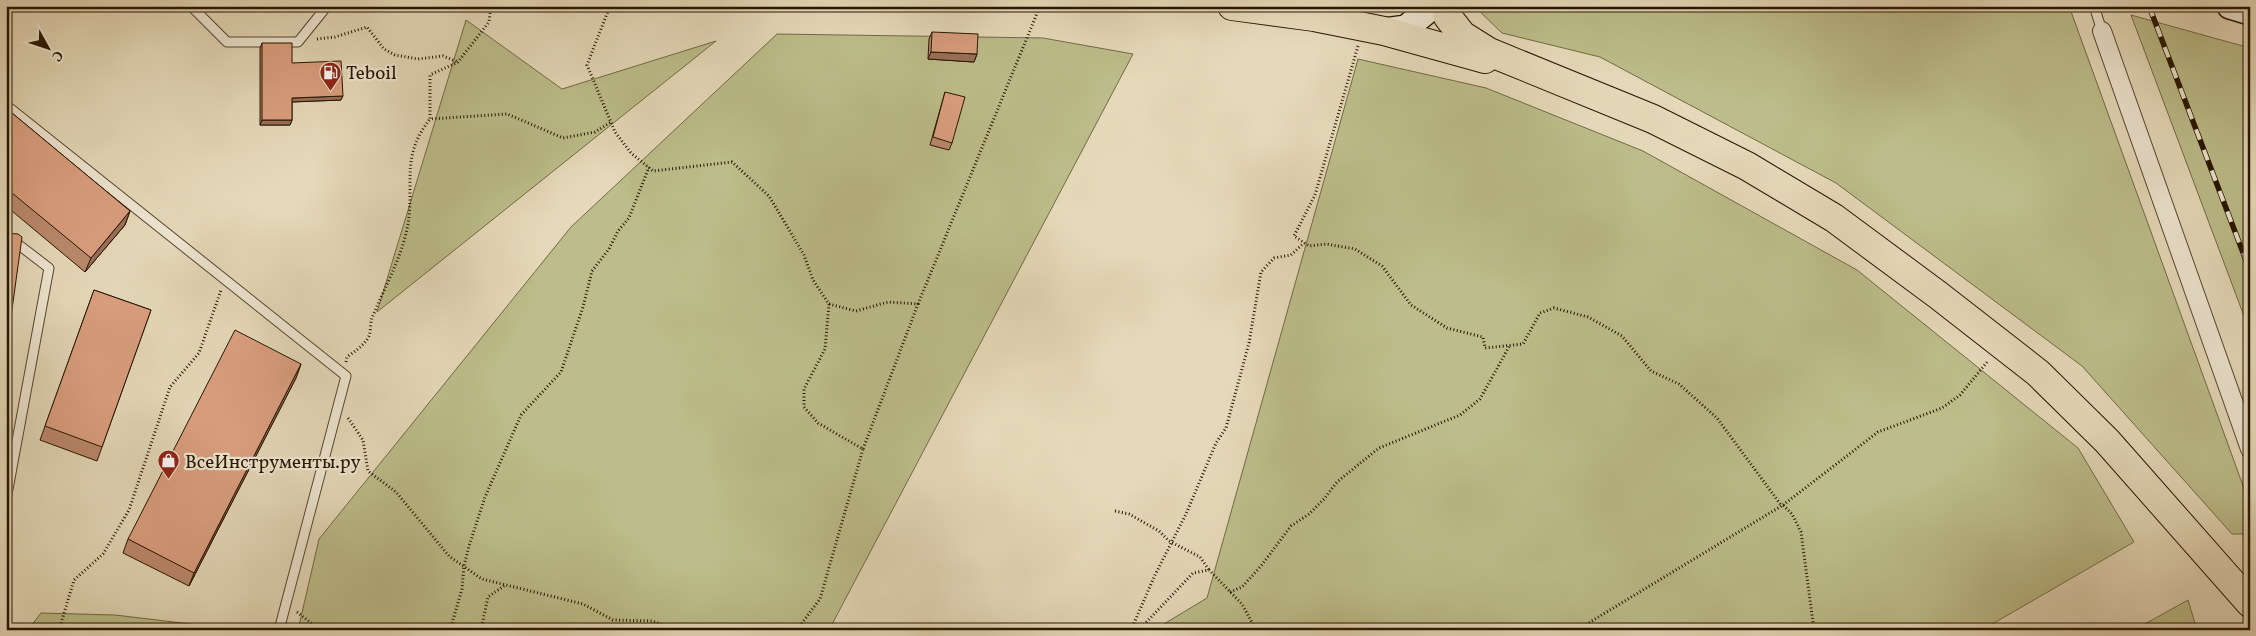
<svg xmlns="http://www.w3.org/2000/svg" width="2256" height="636" viewBox="0 0 2256 636" font-family="Vollkorn,serif">
	<style>
		.green { fill: #bcbd8a; stroke: #726945 }
		.lines { fill: none; stroke-linecap: round; stroke-linejoin: round }
		.lane-casing { stroke: #56462e; stroke-width: 11 }
		.street-casing { stroke: #56462e; stroke-width: 20 }
		.secondary-casing { stroke: #271500; stroke-width: 28 }
		.highway-casing { stroke: #271500; stroke-width: 30 }
		.path { stroke: #271500; stroke-width: 3; stroke-dasharray: 1 2.5; stroke-linecap: butt }
		.lane { stroke: #eee6d2; stroke-width: 9 }
		.street { stroke: #eee6d2; stroke-width: 18 }
		.secondary { stroke: #eee6d2; stroke-width: 25 }
		.highway { stroke: #e5d9b9; stroke-width: 28 }
		.rail-casing { stroke: #271500; stroke-width: 5.5 }
		.rail { stroke: #eee6d2; stroke-width: 4; stroke-dasharray: 11; stroke-linecap: butt }
		.wall { fill: #bb896d; stroke: #271500 }
		.shaded-wall { fill: #996f59; stroke: #271500 }
		.building { fill: #da9f7f; stroke: #271500 }
		.labels { text-anchor: middle; stroke-width: 4.5; stroke-linejoin: round; paint-order: stroke }
		.poi-label { font-size: 19px; fill: #271500; stroke: #eee6d2; text-anchor: start }
	</style>
	<rect width="100%" height="100%" fill="#e5d9b9"/>
	<filter id="stains"><feTurbulence type="fractalNoise" baseFrequency=".004" numOctaves="4"/><feColorMatrix values="0 0 0 0 .2 0 0 0 0 .09 0 0 0 0 .02 0 0 0 .5 -.17"/></filter>
	<radialGradient id="worn" r=".72"><stop offset=".6" stop-color="#630" stop-opacity="0"/><stop offset="1" stop-color="#630" stop-opacity=".3"/></radialGradient>
	<g class="green">
		<path d="M1479,6H2069L2250,505V534H2232L2082,366L1836,183L1600,57L1502,33L1477,9Z"/>
		<path d="M2131,15L2250,48V332Z"/>
		<path d="M466,20L562,89L716,41L377,312Z"/>
		<path d="M777,34L1043,38L1133,54L829,630H298L319,539L571,227Z"/>
		<path d="M1358,59L1486,88L1643,151L1857,270L2078,448L2134,542L1982,630H1154L1207,598Z"/>
		<path d="M2188,600L2197,630H2134Z"/>
		<path d="M41,613L115,615L241,630H28Z"/>
	</g>
	<g class="lines">
		<defs>
			<g id="lane">
				<path d="M191,6L227,42H298L327,6"/>
				<path d="M2094,6L2102,31"/>
				<path d="M6,105L346,376L279,630"/>
				<path d="M6,235L49,268L6,500"/>
			</g>
			<path id="street" d="M2102,31L2250,449"/>
			<g id="secondary">
				<path d="M2230,6L2250,12"/>
				<path d="M1384,31L1406,28L1433,6"/>
			</g>
			<g id="highway">
				<path d="M1232,6L1314,17L1384,31L1485,59"/>
				<path d="M1445,6L1448,17L1462,35L1489,52L1653,119L1747,166L1834,218L1938,295L2038,373L2107,441L2250,603"/>
			</g>
		</defs>
		<use href="#lane" class="lane-casing"/>
		<use href="#street" class="street-casing"/>
		<use href="#secondary" class="secondary-casing"/>
		<use href="#highway" class="highway-casing"/>
		<g class="path">
			<path d="M491,6L489,22L458,62L430,75V119L507,114L563,138L595,132L611,122"/>
			<path d="M610,6L587,65L615,132L631,153L653,171L732,162L769,196L804,255L813,280L829,304L825,349L804,389V407L818,423L863,449L820,599L802,623L800,630"/>
			<path d="M317,39L335,37L367,27L384,49L395,55L418,59L443,56L458,62"/>
			<path d="M1358,46L1315,195L1294,236L1309,246L1326,244L1355,249L1382,266L1411,305L1447,328L1483,337L1485,348L1523,344L1540,313L1554,308L1588,317L1622,336L1651,371L1679,384L1717,418L1781,505"/>
			<path d="M829,304L856,311L888,302L918,304L863,449"/>
			<path d="M918,304L1040,6"/>
			<path d="M346,362L347,357C355,351 364,346 369,336C371,331 370,323 372,318C385,286 405,252 409,217C413,178 402,155 430,119"/>
			<path d="M348,418L363,440L368,471L396,492L449,556L482,579L583,604L613,620L652,621L677,630"/>
			<path d="M1783,505L1878,432L1942,408L1960,395L1988,361"/>
			<path d="M1115,511L1129,514L1159,531L1169,541L1200,557L1209,570"/>
			<path d="M1230,592L1242,587L1261,566L1291,526L1309,514L1324,499L1337,482L1379,448L1460,415L1480,399L1510,345"/>
			<path d="M297,612L320,630"/>
			<path d="M59,630L74,580L103,554L129,510L170,387L199,353L221,290"/>
			<path d="M450,630L462,589L464,566L469,546L485,497L521,415L561,372L583,307L592,271L609,249L618,231L629,218L649,167"/>
			<path d="M481,630L488,597L505,585"/>
			<path d="M1131,630L1155,575L1186,514L1216,443L1226,428L1249,343L1261,272L1274,258L1291,255L1304,243"/>
			<path d="M1139,630L1193,573L1209,570L1242,604L1256,630"/>
			<path d="M1577,630L1783,505L1792,514L1801,532L1814,630"/>
		</g>
		<use href="#lane" class="lane"/>
		<use href="#street" class="street"/>
		<use href="#secondary" class="secondary"/>
		<use href="#highway" class="highway"/>
		<defs>
			<path id="rail" d="M2149,6L2250,271"/>
		</defs>
		<use href="#rail" class="rail-casing"/>
		<use href="#rail" class="rail"/>
	</g>
	<g class="wall">
		<path d="M932,32L977,54L974,62L928,59L929,39Z"/>
		<path d="M262,43L292,63L341,100L292,102V120L290,125H260V48Z"/>
		<path d="M945,92L952,143L949,150L930,145Z"/>
		<path d="M6,108L130,211L125,225L85,272L6,206Z"/>
		<path d="M94,290L151,310L97,461L40,440Z"/>
		<path d="M301,364L296,378L189,586L123,553L128,539Z"/>
	</g>
	<g class="shaded-wall">
		<path d="M931,52L977,54L974,62L928,59Z"/>
		<path d="M343,96L341,100L290,102L292,98Z"/>
		<path d="M262,120H292L290,125H260Z"/>
		<path d="M130,211L125,225L85,272L91,258Z"/>
		<path d="M301,364L296,378L189,586L194,573Z"/>
	</g>
	<g class="building">
		<path d="M932,32L978,34L977,54L931,52Z"/>
		<path d="M262,43H292V63L341,61L343,96L292,98V120H262Z"/>
		<path d="M945,92L965,97L952,143L933,137Z"/>
		<path d="M6,108L130,211L91,258L6,188Z"/>
		<path d="M6,233L18,234L22,237L6,353Z"/>
		<path d="M94,290L151,310L102,447L45,426Z"/>
		<path d="M235,330L301,364L194,573L128,539Z"/>
	</g>
	<defs>
		<symbol id="fuel-pin" viewBox="-11 -11 22 30"><path d="M0 17L-7.5 6A9.5 9.5 0 1 1 7.5 6Z" fill="#8f2418" stroke="#eee6d2"/><path d="M-5.5-6h7V0h2V4h1.3V-2.5L3-4.5l.8-.8L6-3V5H2.5V1h-1V6h-7ZM-4.2-4.7v3.2H.2V-4.7Z" fill="#fff"/></symbol>
		<symbol id="shop-pin" viewBox="-11 -11 22 30"><path d="M0 17L-7.5 6A9.5 9.5 0 1 1 7.5 6Z" fill="#8f2418" stroke="#eee6d2"/><path d="M-5-2.5h2.3a2.7 3.5 0 0 1 5.4 0H5L5.5 6h-11ZM-1.5-2.5h3a1.5 2.3 0 0 0-3 0Z" fill="#fff"/></symbol>
	</defs>
	<g fill-rule="evenodd">
		<use href="#fuel-pin" x="318" y="60" width="25" height="34"/>
		<use href="#shop-pin" x="156" y="448" width="25" height="34"/>
	</g>
	<g class="labels">
		<g class="poi-label">
			<text x="346" y="79">Teboil</text>
			<text x="185" y="468">ВсеИнструменты.ру</text>
		</g>
	</g>
	<rect width="2256" height="636" fill="none" stroke="#e5d9b9" stroke-width="25"/>
	<rect x="8" y="8" width="2241" height="621" fill="none" stroke="#271500" stroke-width="2.5"/>
	<rect x="12" y="12" width="2231" height="611" fill="none" stroke="#271500"/>
	<g transform="translate(48 48) rotate(130)" stroke="#eee6d2" stroke-width="4" paint-order="stroke">
	<path d="M0-4L9 19L0 12L-9 19Z" fill="#271500"/>
	<text y="-8" font-size="14" font-weight="bold" text-anchor="middle" fill="#271500">С</text>
	</g>
	<rect width="100%" height="100%" filter="url(#stains)"/>
	<rect width="100%" height="100%" fill="url(#worn)"/>
</svg>
